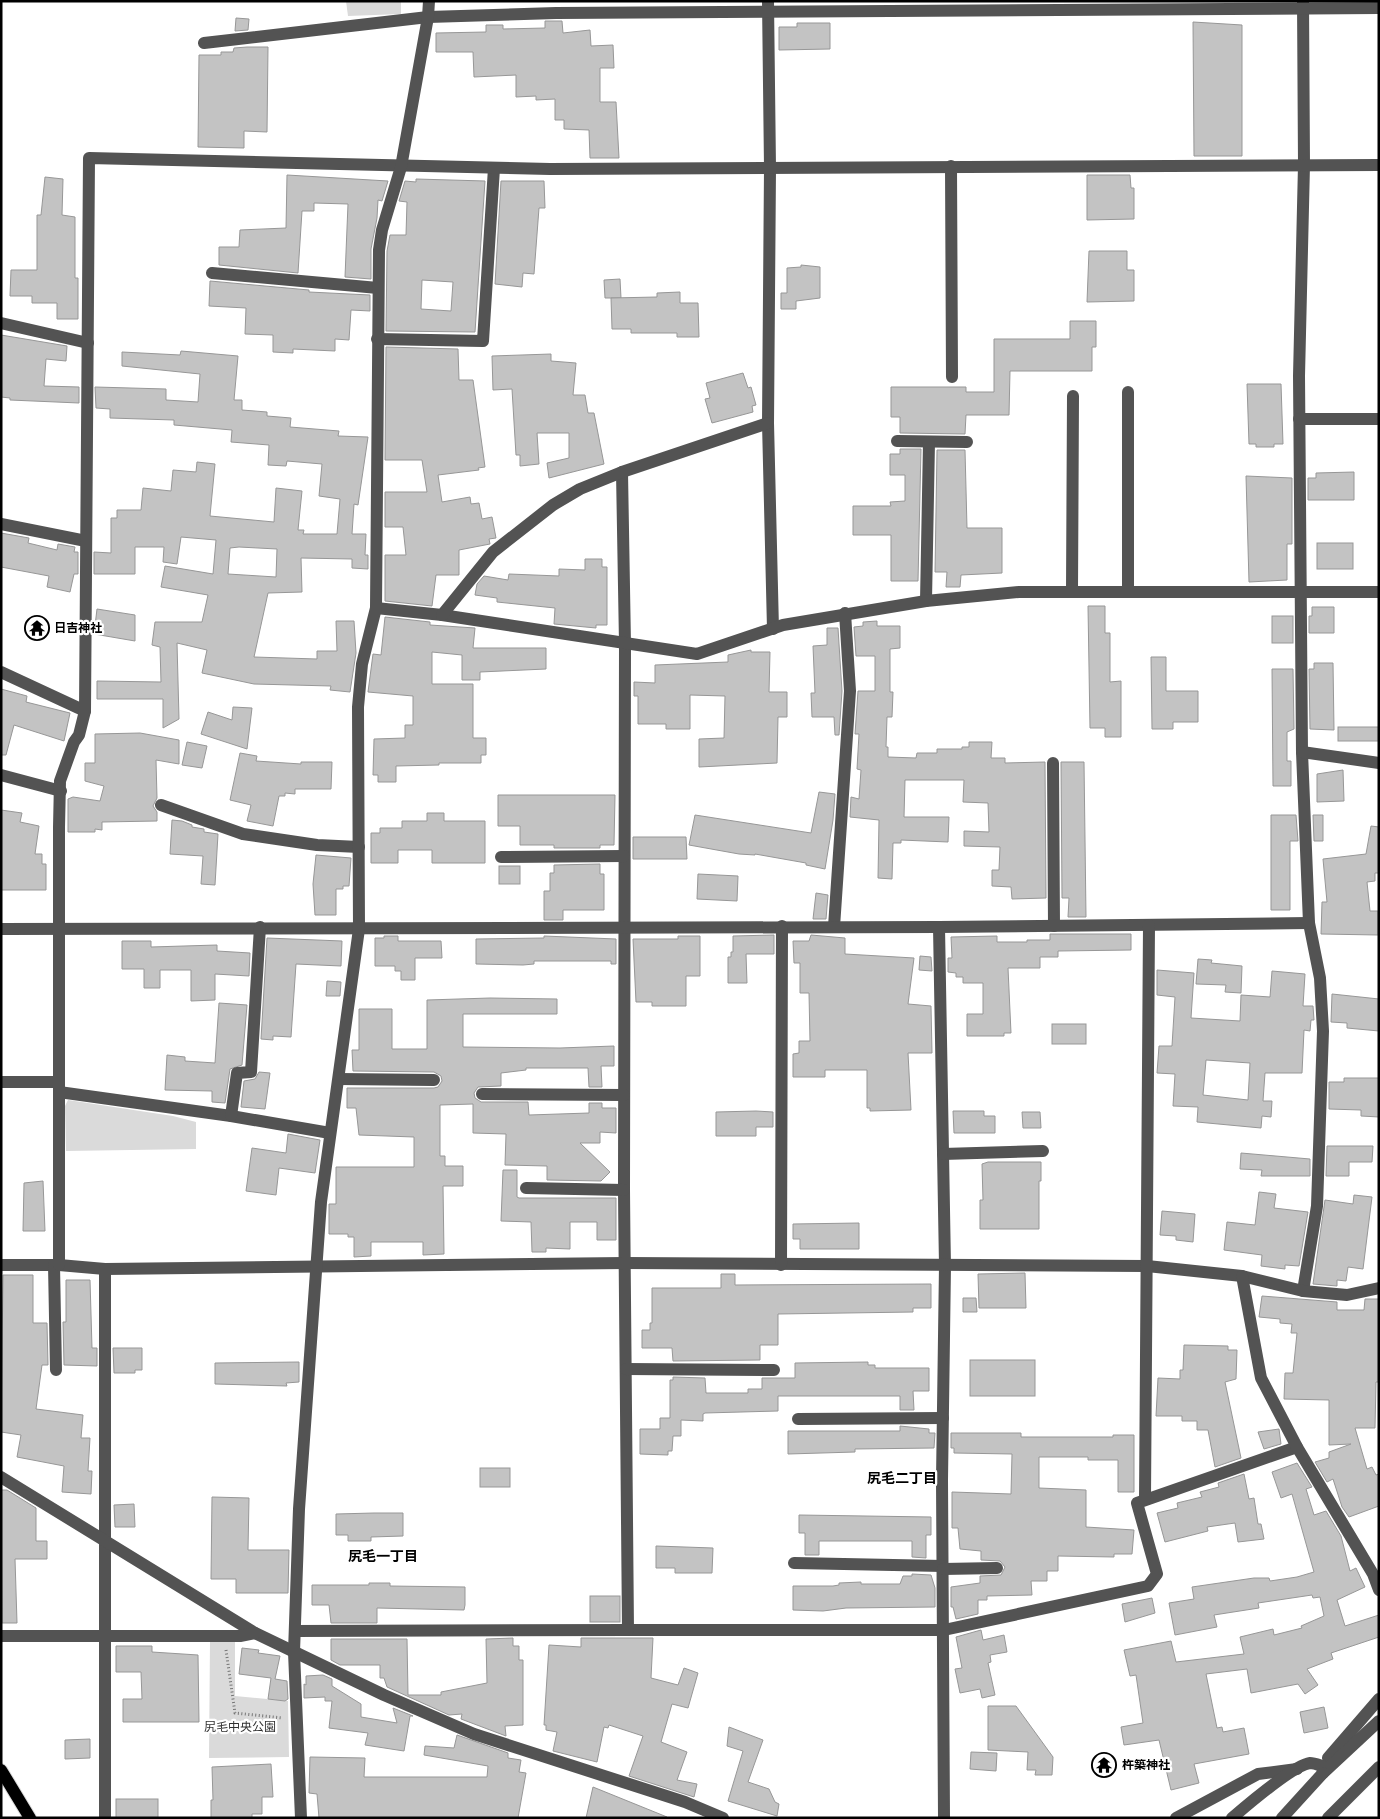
<svg xmlns="http://www.w3.org/2000/svg" width="1380" height="1819" viewBox="0 0 1380 1819" font-family="Raleway,'Noto Sans JP',sans-serif">
	<style>
		.green { fill: #dadada }
		.building { fill: #c3c3c3; stroke: #979797; fill-rule: evenodd }
		.lines { fill: none; stroke-linecap: round; stroke-linejoin: round }
		.major-casing { stroke: #dbdbdb; stroke-width: 14 }
		.path { stroke: #757575; stroke-width: 3; stroke-dasharray: 1 2.5; stroke-linecap: butt }
		.minor { stroke: #535353; stroke-width: 12 }
		.major { stroke: #000; stroke-width: 12 }
		.labels { text-anchor: middle; stroke-width: 4.5; stroke-linejoin: round; paint-order: stroke }
		.poi-label { font-size: 12px; font-weight: bold; fill: #000; stroke: #fff; text-anchor: start }
		.park-label { font-size: 12px; fill: #313131; stroke: #fff }
		.neighbourhood-label { font-size: 14px; font-weight: bold; fill: #000; stroke: #fff }
	</style>
	<rect width="100%" height="100%" fill="#fff"/>
	<g class="green">
		<path d="M346,1H401V14L348,16Z"/>
		<path d="M68,1100L173,1116L196,1122V1149L66,1151L65,1106Z"/>
		<path d="M235,1640V1696L288,1701L289,1757L209,1758L210,1641Z"/>
	</g>
	<g class="building">
		<path d="M236,18L249,19L248,30L235,31Z"/>
		<path d="M545,21H562L563,33L590,30L591,46L613,45L614,68H600V102H616L619,158H590L589,130L564,129V120H555V99L536,100V96L516,97V75L474,77L473,52H436V33L486,32V25H503V29L545,28Z"/>
		<path d="M1193,22L1242,25V156H1194Z"/>
		<path d="M797,23H830V49L779,50V27H797Z"/>
		<path d="M247,47H268L267,132L244,131V148L198,147L199,55H221V52H233L234,48Z"/>
		<path d="M287,175L388,181L382,201L378,200L377,218L371,249V279L345,277L348,204L314,203V211H302L298,273L219,265V247H239L240,230L286,228Z"/>
		<path d="M1087,175H1130L1131,188H1134V219L1087,220Z"/>
		<path d="M45,177L63,179L62,215L75,217V278H78V319H57V303H32V296H10L11,270H37V215H41Z"/>
		<path d="M416,179L485,181L475,332L386,331L387,251L390,235H406L407,202L399,201L405,181L416,182ZM422,280L453,282L451,311L421,309Z"/>
		<path d="M501,181H544L545,208H539L534,274L523,273L522,287L495,284Z"/>
		<path d="M1089,251H1127V270H1134V301L1087,302Z"/>
		<path d="M801,265L820,267V298L796,301V309H781V293H787V268L801,267Z"/>
		<path d="M620,279L621,298H605L604,280Z"/>
		<path d="M210,281L309,290V292L370,295V311L351,310L349,340L335,339V351L293,349V353L273,352V335L245,334L246,308L209,306Z"/>
		<path d="M680,292V303H698L699,337H677V333H631V329H612L611,298L657,297V293Z"/>
		<path d="M1070,321H1096V347H1092V371H1010L1009,415H966L965,434L900,433V417H891V387H966V392H994V339H1070Z"/>
		<path d="M1,335L67,346L66,361L46,359L44,386L79,387V403L10,400V398L1,397Z"/>
		<path d="M386,347L458,349L459,380H473L485,467L478,468L479,470L438,475L442,502L470,497L471,504L479,503L482,519L492,517L496,538L489,539L490,544L459,550V575H436L432,606L385,601V555H406L403,527H385V492H427L422,460H385Z"/>
		<path d="M181,351L238,356L234,400H242V410L267,412V416L291,418L290,427L339,431L338,436L368,437L358,505L354,504L352,534H366L365,555H368V569L352,568V559L301,558L302,592L268,593L254,657L317,659V651H337L336,621H354L356,653L350,692L330,690L331,686L254,684L202,673L207,650L177,643L179,719L163,728V699H97V681L161,682L160,647L152,645L155,622H202L208,595L161,587L165,566L213,574L216,540L181,537L177,564L163,562L164,547H135V574H94V552L111,553V518H117V510H141L143,488L171,491L173,470L196,472L197,462L215,464L210,516L274,522L276,488L302,491L298,530H304L303,534H337L340,499L319,496L322,464L287,461L286,466L268,465L269,445L231,442L232,430L174,425V420L110,418V409L96,408L95,387L166,389V400L198,402L200,374L122,366V352L180,355ZM239,547L277,549L276,577L228,574L230,548Z"/>
		<path d="M551,354V361L576,363L573,395H585L588,413H594L604,464L549,478L547,463L569,458V433H537L539,464L520,466V455H516L512,389L493,390L492,356Z"/>
		<path d="M743,373L748,388L751,387L756,405L752,406L753,412L712,423L705,399L710,398L706,383Z"/>
		<path d="M1247,384H1281L1283,444H1274V447H1256V444H1249Z"/>
		<path d="M900,449H921L918,581H891V535H853V506H891L890,502L905,501V475H890V454H900Z"/>
		<path d="M937,450H965L967,528H1002V573L961,575L960,587H946L947,572H935Z"/>
		<path d="M1354,472V500H1308V478H1316V473Z"/>
		<path d="M1246,476L1292,478V544H1287V580L1249,582Z"/>
		<path d="M1,533L29,538L28,543L57,550L58,544L75,547L74,552H78V574H74L70,592L47,587L49,576L1,567Z"/>
		<rect x="1317" y="543" width="36" height="26"/>
		<path d="M585,559H602V567H607V625H596V628L554,624L555,608L497,602V598L475,595L477,584L484,576L508,580L509,574L559,576V569L585,570Z"/>
		<path d="M1088,606H1105V633H1110V682L1121,681V737H1105V728H1090Z"/>
		<path d="M1312,607H1334V633H1309V616H1312Z"/>
		<path d="M97,609L135,615V641L94,634Z"/>
		<rect x="1272" y="616" width="21" height="27"/>
		<path d="M385,617L430,622V625L475,628L473,648H546V669L480,672V680H462V655L432,652V684H473V738H486V755H481V763H439V765L396,766V782H378V775H373L374,739L405,738V725H413V696L368,692L373,654L381,655Z"/>
		<path d="M877,621V626H900V648L890,649V692H893L892,717H887L886,747H888V757L916,758L917,753H937V749H962V747H969V742H992L991,758H1005V763L1045,762L1046,898L1012,899L1011,887L992,886V870H999L1000,847L964,846V831L989,832L988,803L963,802L964,780H905L904,817H949L948,842L901,840V843H893L892,879L878,878L879,820L850,817L851,797L859,799L861,770L857,769L859,734H855L858,691H875V656H856L854,627L863,626V622Z"/>
		<path d="M827,628H838L842,691L839,735H835L834,717H812L811,693H815L813,646L827,645Z"/>
		<path d="M751,650V652H770L769,692H787V717H778L777,763L699,767V739L724,738L725,696L690,695V729H666V724H638V696H634V682L655,683V665L728,662V655Z"/>
		<path d="M1151,657H1166V691H1198V722H1173V729H1152Z"/>
		<path d="M1314,663H1333L1334,730L1310,729L1309,669H1314Z"/>
		<path d="M1272,669H1293L1294,729L1287,732V761H1291V786H1273Z"/>
		<path d="M1,689L27,696L26,702L70,713L64,741L14,725L6,755H1Z"/>
		<path d="M233,707L252,708L247,749L201,734L208,712L232,720Z"/>
		<rect x="1338" y="727" width="41" height="14"/>
		<path d="M140,733L179,740V764L156,760L157,798L153,806L157,812V821L102,822V830L95,829V832H68V799L73,797L100,801L104,786L85,781V763H95V734Z"/>
		<path d="M187,742L207,746L202,768L182,765Z"/>
		<path d="M240,753L257,756L256,761L301,764V762H332L331,789H295V794L285,793V796H279L273,826L247,821L251,805L230,800Z"/>
		<path d="M1061,762H1084L1086,917H1068L1069,898H1062Z"/>
		<path d="M1343,770L1344,801L1317,802V774Z"/>
		<path d="M819,792L835,794L833,820L825,869L806,865V863L755,854V855L739,854L689,845L695,815L811,833Z"/>
		<path d="M498,795H615L614,845H600V848H554V845H520V826H498Z"/>
		<path d="M1,810L22,813L20,822L39,826L35,854H42V864H46V890H1Z"/>
		<path d="M427,813H444V821H485V863H432V850H398V863H371V833H380V828H402V821H427Z"/>
		<path d="M1271,815H1296L1298,841H1290V910H1271Z"/>
		<path d="M1313,815H1323V841H1314Z"/>
		<path d="M172,820L182,821L192,825V827L204,829V832L218,834L215,885L201,884L203,856L170,854Z"/>
		<path d="M1371,826L1379,827V873H1375V881L1367,882L1370,911H1378V935L1321,934L1322,902H1327L1323,859L1366,854Z"/>
		<path d="M633,837H686L687,859H633Z"/>
		<path d="M316,855L351,858L349,886H343V889H336V915H315L313,884Z"/>
		<path d="M600,864V874H604V910H563V920H544V891H550V873H554V865Z"/>
		<rect x="499" y="866" width="21" height="18"/>
		<path d="M698,874L738,876L737,901L697,899Z"/>
		<path d="M816,893L828,895L826,919H813Z"/>
		<path d="M1050,934H1131V950L1058,951V957H1040V968H1008L1011,1033H1004V1036H967V1014H983V983H963V977H956V973L948,972V958H952L951,937L997,936V942H1027V940H1050Z"/>
		<path d="M774,935V954H746L747,983H728V957H731V952H733V936Z"/>
		<path d="M811,935L845,938V954L914,958L908,1004L931,1006L932,1053H908L911,1110L870,1111V1108H867V1070H825V1077H793V1054L799,1053V1041H810L809,993H800V963H794L793,941H809Z"/>
		<path d="M384,936H398V941H441L442,958H415V980H401V971H395V966H375V938H384Z"/>
		<path d="M544,936L616,939V964H611V961H534V964L523,965L476,964V939L544,938Z"/>
		<path d="M678,936H700V976H686V1006H652V1002H636L633,939H678Z"/>
		<path d="M267,938L342,941L341,966L296,964L291,1037L273,1036V1040L261,1039Z"/>
		<path d="M122,941H151V947L217,945V951L250,953L249,976L215,974V1000L191,1001V970H160V988H144V969H122Z"/>
		<path d="M920,956L931,957L932,971L919,970Z"/>
		<path d="M1198,959L1212,960L1211,963L1242,966L1241,993L1225,992L1226,985L1196,984Z"/>
		<path d="M1157,970L1194,973L1191,1018L1240,1021L1241,995L1270,997L1272,971L1305,974L1303,1006H1313L1314,1020H1311L1310,1031L1304,1030L1302,1073H1265L1263,1101H1272L1271,1117L1262,1116L1261,1128L1197,1122L1198,1107L1173,1106L1175,1074L1157,1073L1159,1046H1172L1175,997L1157,995ZM1206,1060L1250,1063L1248,1100L1203,1095Z"/>
		<path d="M327,981L341,982L340,996H326Z"/>
		<path d="M1332,994L1379,999V1031L1347,1028V1023L1331,1022Z"/>
		<path d="M490,998L557,999V1014H463V1047L560,1048L614,1046V1066H601L602,1087H589L588,1068H526V1070L501,1073V1086L478,1087L474,1093L475,1098L481,1102H528L529,1115L589,1113V1103H602V1108H616V1133L600,1132V1143H580L610,1172L601,1181L547,1180V1166L505,1165L506,1134L473,1133V1104L440,1105V1156H445V1166H463V1186H443L444,1254L423,1255V1242H371V1256L354,1257V1237H348V1234H329V1204H336V1167H414V1137L359,1135L356,1108H347V1088H434L438,1087L442,1081L441,1076L434,1072L353,1071L352,1050H359V1009H392V1049H427V1000Z"/>
		<path d="M219,1003L247,1005L242,1065L230,1069L225,1103L212,1102V1091L165,1090L167,1055L185,1057V1061L215,1063Z"/>
		<rect x="1052" y="1024" width="34" height="20"/>
		<path d="M259,1072L270,1073L265,1109L241,1107L244,1081L255,1079Z"/>
		<path d="M1344,1078H1379V1117L1361,1116V1110L1329,1109V1082H1344Z"/>
		<path d="M756,1111L773,1112V1127H756V1136H716V1112Z"/>
		<path d="M953,1111H984V1116H995V1133H954Z"/>
		<path d="M1022,1112H1040L1041,1128H1023Z"/>
		<path d="M288,1134L320,1140L315,1173L279,1168L276,1195L246,1191L252,1148L286,1153Z"/>
		<path d="M1327,1146H1373L1372,1162H1349V1176H1326Z"/>
		<path d="M1241,1153L1310,1159V1176H1261L1262,1170L1240,1169Z"/>
		<path d="M988,1162H1041V1181H1039V1229H980V1200H983L982,1164Z"/>
		<path d="M503,1170H517V1197L519,1198H616V1240H597V1222H570V1249L546,1248V1252H532L531,1222L501,1221Z"/>
		<path d="M43,1181L45,1231H23L24,1183Z"/>
		<path d="M1259,1192L1276,1194L1274,1208L1308,1212L1299,1266L1285,1265V1269L1261,1266L1262,1255L1224,1250L1227,1222L1255,1225Z"/>
		<path d="M1354,1195L1372,1197L1363,1269L1348,1267L1346,1281L1337,1280V1286L1313,1284L1325,1200L1353,1204Z"/>
		<path d="M1162,1211L1195,1214L1193,1242L1176,1240V1236L1160,1235Z"/>
		<path d="M859,1223V1249H800V1239H793V1224Z"/>
		<path d="M1025,1273L1026,1308H979L978,1274Z"/>
		<path d="M721,1274H735V1285L931,1284V1308H913V1312L778,1314V1345H760V1360L673,1361L672,1348H642V1330H650V1323H652V1288H721Z"/>
		<path d="M3,1275H33V1323H47L48,1365H42L36,1409L83,1415L81,1438H90L88,1471H92L91,1494L62,1492L64,1466L17,1457L21,1435L1,1432Z"/>
		<path d="M66,1280H90L92,1348H97V1366L64,1365L63,1322H66Z"/>
		<path d="M1262,1296L1337,1302V1310H1364L1365,1299H1379V1382H1376L1375,1428H1355L1367,1469L1372,1467L1376,1475L1379,1474V1506L1349,1517L1342,1507L1333,1479L1327,1482L1315,1462L1329,1458V1452L1351,1444L1329,1445V1400L1284,1399L1285,1373H1293L1297,1333H1291L1292,1324L1280,1323V1319L1259,1317Z"/>
		<path d="M963,1298H976L977,1312H963Z"/>
		<path d="M1184,1345L1228,1346V1350H1237L1236,1379L1225,1382L1241,1458L1215,1467L1208,1430H1197V1421H1182V1416H1156L1158,1378L1180,1379V1370H1183Z"/>
		<path d="M113,1348H142V1370H135V1373H114Z"/>
		<rect x="970" y="1360" width="65" height="36"/>
		<path d="M299,1362V1382L286,1383L287,1386L215,1384V1363Z"/>
		<path d="M868,1362V1365H875V1368H929V1391H913L914,1410H900V1396H778V1411L705,1413L703,1414V1421L681,1420V1436H673L672,1451H668V1455L640,1454V1429H660V1418H670V1380H673V1377L705,1378L706,1393H748V1389H762V1378H795V1363Z"/>
		<path d="M900,1426L929,1429V1433H935L934,1448L855,1449V1452L788,1454V1431H900Z"/>
		<path d="M1279,1429L1281,1444L1264,1449L1258,1432Z"/>
		<path d="M951,1433H1021V1437H1113V1435H1134V1492H1118V1460H1088V1457H1039V1488L1086,1490V1527L1134,1530L1132,1554H1114V1557L1058,1556V1571H1047V1581H1031L1032,1595L987,1596V1600H978V1614L956,1619L953,1607H951V1587L980,1583V1576L1001,1575L1005,1567L1000,1561L981,1560V1551L960,1549L958,1528H952V1492L1011,1494L1012,1454L954,1453V1448H951Z"/>
		<path d="M1297,1463L1312,1487L1306,1489L1314,1515L1326,1511L1341,1536L1350,1571L1356,1568L1365,1587L1337,1600L1345,1626L1379,1615V1637L1331,1653L1333,1659L1307,1669L1318,1685L1305,1694L1298,1684L1251,1693L1247,1669L1206,1674L1217,1728L1222,1727L1223,1732L1244,1728L1249,1754L1194,1764L1199,1783L1171,1790L1159,1740L1124,1745L1121,1727L1143,1723L1136,1675L1130,1676L1124,1650L1171,1641L1176,1662L1244,1654L1240,1637L1273,1629L1274,1635L1302,1628L1301,1626L1324,1616L1320,1597L1313,1598L1312,1595L1258,1603L1259,1608L1214,1615L1217,1627L1175,1635L1169,1603L1194,1599L1192,1587L1254,1578H1269L1270,1581L1297,1577L1314,1572L1292,1494L1281,1498L1272,1472Z"/>
		<rect x="480" y="1468" width="30" height="19"/>
		<path d="M1244,1474L1249,1499L1254,1498L1258,1524H1261L1264,1539L1238,1542L1235,1523L1207,1527L1208,1531L1165,1542L1157,1513L1178,1508L1177,1503L1202,1497L1200,1492L1219,1487L1218,1483Z"/>
		<path d="M1,1490H7L36,1508V1541H47V1559H15L17,1623H2Z"/>
		<path d="M212,1497L249,1498L248,1550H289L288,1593H236V1579H211Z"/>
		<path d="M134,1504L135,1527H115L114,1505Z"/>
		<path d="M374,1513H403V1536L371,1537V1541H348V1535H336V1514Z"/>
		<path d="M799,1515L931,1517V1535H926V1558L912,1557V1541H819V1555H805V1533H799Z"/>
		<path d="M656,1546L713,1548L712,1573H675V1568H656Z"/>
		<path d="M912,1574L931,1575L935,1588V1607L846,1608L823,1611L793,1610V1586H833L839,1585V1583L861,1582V1584H900L903,1576H912Z"/>
		<path d="M369,1583H390V1586L465,1587V1605L464,1610L377,1608V1623H331L329,1605H312V1585H369Z"/>
		<rect x="590" y="1596" width="30" height="26"/>
		<path d="M1152,1598L1155,1613L1125,1622L1122,1604Z"/>
		<path d="M981,1630L983,1640L1004,1635L1007,1652L990,1655L991,1662L988,1663L995,1695L982,1698L980,1689L960,1693L955,1669L962,1668L956,1637Z"/>
		<path d="M513,1638V1646H519V1660H523V1725L505,1726L506,1736L461,1719L462,1714L449,1715L387,1687L384,1678H380V1665H340L331,1660V1639H407L408,1695H441V1692L487,1683L486,1639Z"/>
		<path d="M581,1638H653L651,1678L678,1685L684,1668L698,1673L688,1708L672,1704L661,1742L687,1752L677,1780L697,1784L694,1797L629,1776L643,1736L609,1725L608,1728L604,1727L597,1762L553,1751L557,1732L546,1730V1725H544L549,1645L581,1647Z"/>
		<path d="M116,1646H152V1652L198,1655L199,1722H123V1699H142L141,1672H116Z"/>
		<path d="M242,1648L259,1650L258,1653L280,1656L275,1679L287,1681L288,1699L285,1701L268,1699L271,1678L239,1674Z"/>
		<path d="M323,1675L332,1679V1686L361,1704V1717L397,1723L393,1708L413,1716H410L404,1751L365,1745L368,1733L329,1728L332,1701H325V1697L304,1698V1684L306,1685V1676Z"/>
		<path d="M988,1706H1016L1053,1757L1052,1775H1035L1036,1770H1027L1028,1752L988,1750Z"/>
		<path d="M1324,1707L1328,1728L1304,1733L1300,1712Z"/>
		<path d="M729,1727L763,1740L748,1782L769,1789L775,1802L779,1804L777,1816L728,1801L743,1751L727,1746Z"/>
		<path d="M457,1735L508,1753V1758L521,1760L519,1772L526,1773L518,1818H319L317,1794L309,1793L310,1757L365,1758L364,1777H487L488,1766L424,1755L425,1746L454,1748Z"/>
		<path d="M90,1739V1758L65,1759V1740Z"/>
		<path d="M971,1752L997,1753L996,1771L970,1769Z"/>
		<path d="M271,1764L273,1797H262V1814H252V1818H211V1800H213L212,1767Z"/>
		<path d="M593,1787L667,1817V1818H586Z"/>
		<rect x="116" y="1799" width="42" height="19"/>
	</g>
	<g class="lines">
		<defs>
			<path id="major" d="M1,1770L30,1818"/>
		</defs>
		<use href="#major" class="major-casing"/>
		<path class="path" d="M226,1650L235,1713L283,1718"/>
		<g class="minor">
			<path d="M768,1L770,168L768,423L773,629"/>
			<path d="M1303,1L1304,165L1299,376L1302,752L1309,923L1320,978L1323,1031L1317,1206L1303,1291"/>
			<path d="M204,43L428,17L556,13L1379,8"/>
			<path d="M951,166L952,377"/>
			<path d="M212,273L378,288"/>
			<path d="M1,323L88,343"/>
			<path d="M377,339L483,341L494,168"/>
			<path d="M1299,419H1379"/>
			<path d="M897,441L967,442"/>
			<path d="M622,472L625,644L624,1190L628,1630H944L1148,1586L1157,1574L1137,1503L1297,1447"/>
			<path d="M1,524L86,541"/>
			<path d="M1072,592L1073,396"/>
			<path d="M1128,592V392"/>
			<path d="M926,601L929,442"/>
			<path d="M376,608L442,615L697,654L783,625L926,601L1019,592H1379"/>
			<path d="M442,615L493,552L553,505L580,489L622,472L768,423"/>
			<path d="M1,672L85,711"/>
			<path d="M1302,752L1379,763"/>
			<path d="M1053,763L1054,926"/>
			<path d="M1,775L61,791"/>
			<path d="M161,805L243,834L317,845L359,847"/>
			<path d="M501,857L624,856"/>
			<path d="M834,927L850,691L845,613"/>
			<path d="M939,927L945,1265L942,1480L944,1818"/>
			<path d="M1,929L939,927L1309,923"/>
			<path d="M339,1079L434,1080"/>
			<path d="M1,1082H59"/>
			<path d="M59,1092L231,1116L330,1133"/>
			<path d="M482,1094L624,1095"/>
			<path d="M231,1116L237,1073L251,1072L260,927"/>
			<path d="M943,1154L1043,1151"/>
			<path d="M526,1188L624,1190"/>
			<path d="M1,1265H59L105,1269L625,1263L1147,1266L1242,1276L1303,1291L1347,1295L1379,1288"/>
			<path d="M54,1265L56,1370"/>
			<path d="M59,1265V827L60,781L74,742L79,735L85,711L89,158L550,169L1379,165"/>
			<path d="M781,1265L782,926"/>
			<path d="M105,1269V1818"/>
			<path d="M1242,1276L1261,1378L1297,1447L1373,1574L1379,1590"/>
			<path d="M626,1369L774,1370"/>
			<path d="M798,1419L943,1418"/>
			<path d="M1,1477L255,1633L384,1695L474,1734L685,1802L723,1818"/>
			<path d="M1145,1499L1149,925"/>
			<path d="M794,1563L943,1566"/>
			<path d="M943,1569L997,1568"/>
			<path d="M295,1631L628,1630"/>
			<path d="M1,1636H240L255,1633"/>
			<path d="M1328,1758L1379,1699"/>
			<path d="M301,1818L294,1652L299,1509L321,1202L359,929L358,707L362,664L376,608L379,250L382,230L401,167L428,17L429,1"/>
			<path d="M1176,1818L1258,1774L1297,1769"/>
			<path d="M1232,1818C1246,1806 1294,1765 1310,1763C1314,1763 1319,1765 1322,1766L1323,1773L1379,1721"/>
			<path d="M1282,1818L1323,1773"/>
			<path d="M1328,1818L1379,1767"/>
		</g>
		<use href="#major" class="major"/>
	</g>
	<defs>
		<symbol id="temple-ring" viewBox="-11 -11 22 22"><circle r="9.5" fill="#fff" stroke="#000" stroke-width="1.5"/><path d="M0-6L5-2H3V0L6.5 2.5H4V6H1.5V3h-3V6H-4V2.5H-6.5L-3 0V-2H-5Z" fill="#000"/></symbol>
	</defs>
	<g fill-rule="evenodd">
		<use href="#temple-ring" x="23" y="614" width="28" height="28"/>
		<use href="#temple-ring" x="1090" y="1751" width="28" height="28"/>
	</g>
	<g class="labels">
		<g class="poi-label">
			<text x="54" y="632">日吉神社</text>
			<text x="1122" y="1769">杵築神社</text>
		</g>
		<g class="park-label">
			<text x="240" y="1731">尻毛中央公園</text>
		</g>
		<g class="neighbourhood-label">
			<text x="902" y="1483">尻毛二丁目</text>
			<text x="383" y="1561">尻毛一丁目</text>
		</g>
	</g>
	<rect width="1380" height="1819" fill="none" stroke="#000000" stroke-width="5"/>
</svg>
